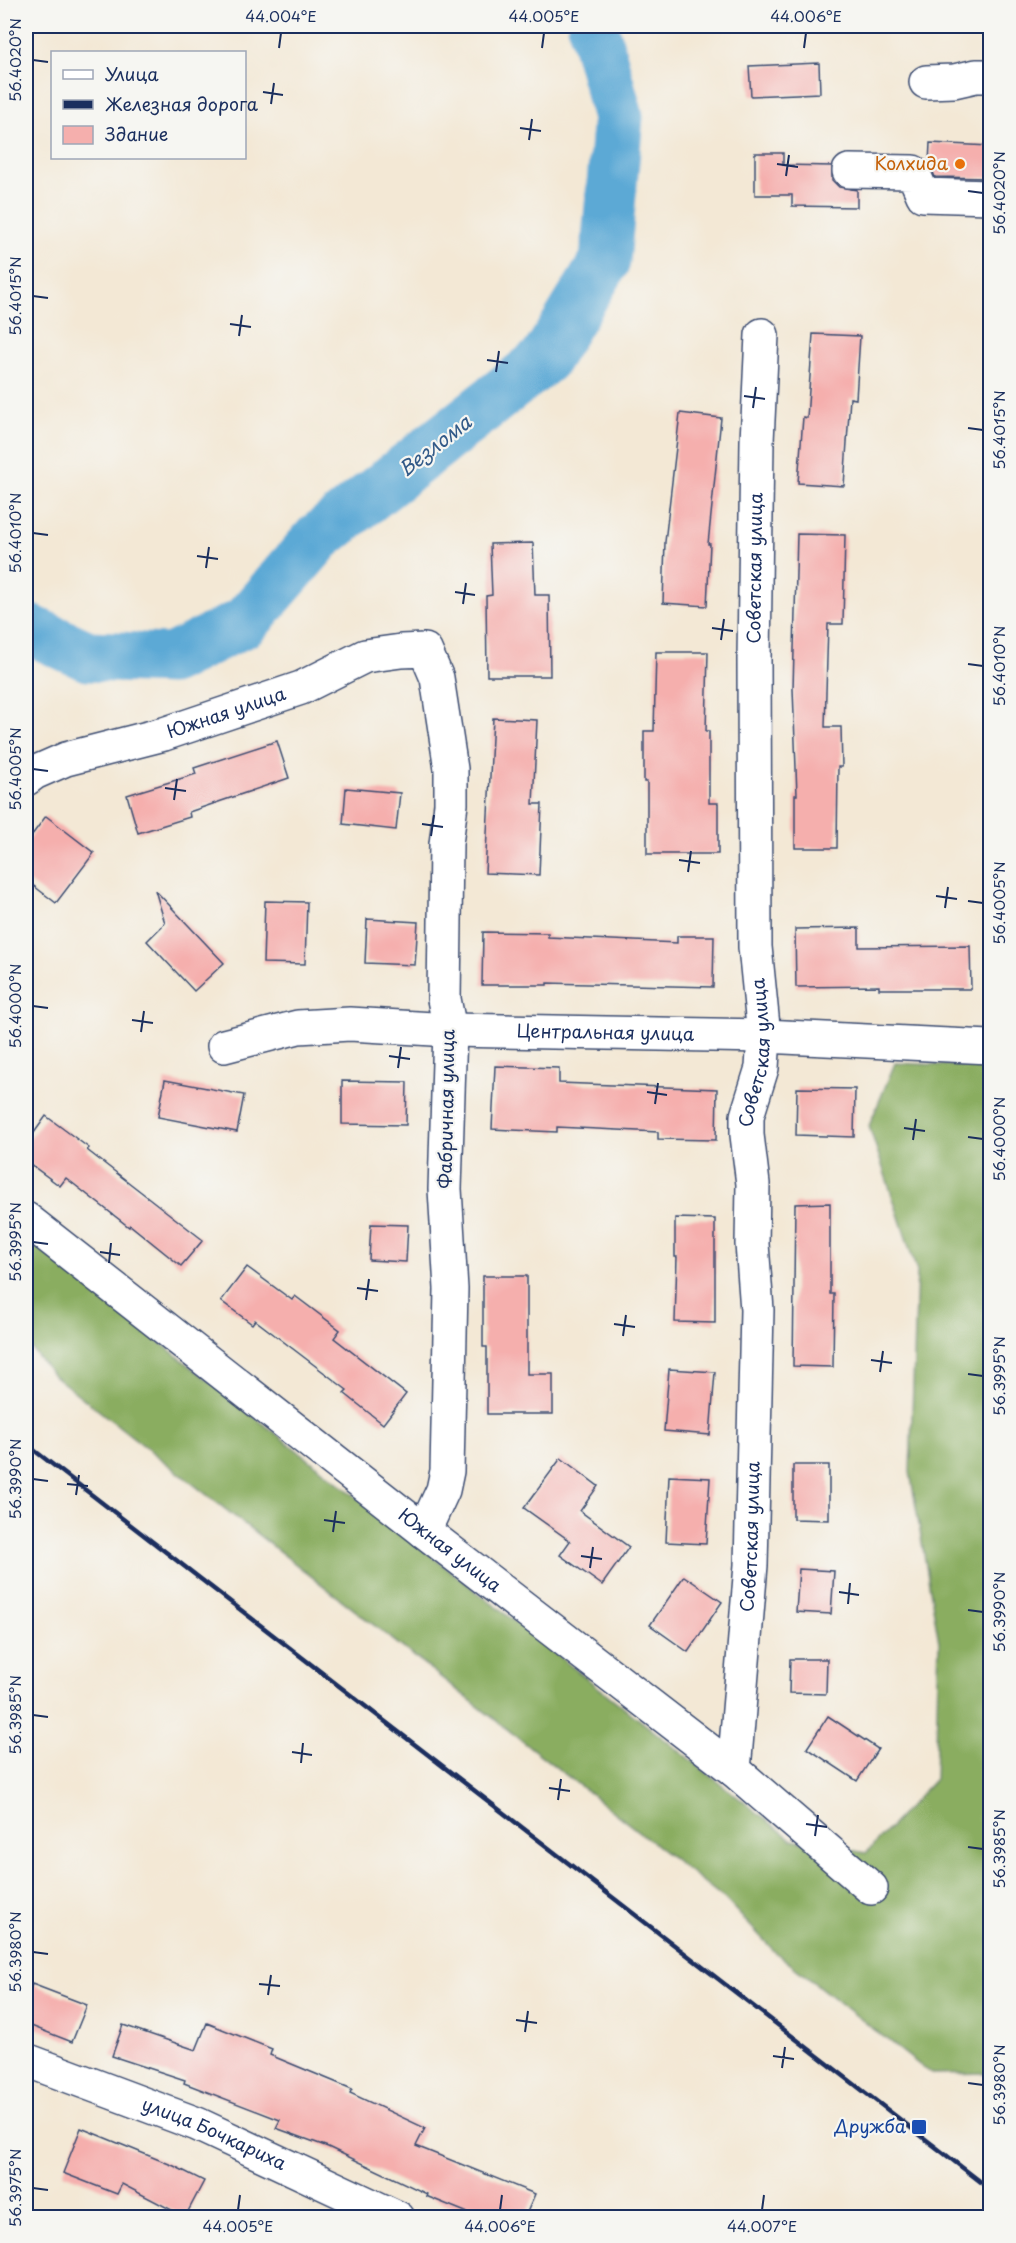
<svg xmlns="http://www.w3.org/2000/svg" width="1016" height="2243" viewBox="0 0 1016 2243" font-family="'Playpen Sans',sans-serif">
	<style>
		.forest { fill: #8aad61; stroke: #526e60; stroke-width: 1.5 }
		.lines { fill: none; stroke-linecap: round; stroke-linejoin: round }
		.river { stroke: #5ca9d5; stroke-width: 51 }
		.building { fill: #f5afad }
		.minor-casing { stroke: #3b4b70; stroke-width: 36 }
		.minor { stroke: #fff; stroke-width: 33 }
		.rail { stroke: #1b2f5e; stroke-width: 4.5 }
		.ticks { fill: none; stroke: #1b2f5e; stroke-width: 2 }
		.food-dot { fill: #e8710a; stroke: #f6f6f2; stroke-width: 2 }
		.transit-dot { fill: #1a4fb4; stroke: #f6f6f2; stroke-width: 2 }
		.labels { text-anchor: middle; stroke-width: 4.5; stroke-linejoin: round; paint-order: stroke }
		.food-label { font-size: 18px; fill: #c56008; stroke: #f6f6f2; text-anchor: end }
		.street-label { font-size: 18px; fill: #1b2f5e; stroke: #f6f6f2 }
		.transit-label { font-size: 18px; fill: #164399; stroke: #f6f6f2; text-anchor: end }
		.water-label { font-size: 20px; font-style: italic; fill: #325a88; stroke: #f6f6f2 }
		.neatline { fill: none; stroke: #1b2f5e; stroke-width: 2 }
		.ticks-label { font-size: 15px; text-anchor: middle; fill: #1b2f5e }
	</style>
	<rect width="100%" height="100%" fill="#f6f6f2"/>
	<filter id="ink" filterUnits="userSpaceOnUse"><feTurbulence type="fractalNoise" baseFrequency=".0167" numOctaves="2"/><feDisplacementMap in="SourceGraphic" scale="12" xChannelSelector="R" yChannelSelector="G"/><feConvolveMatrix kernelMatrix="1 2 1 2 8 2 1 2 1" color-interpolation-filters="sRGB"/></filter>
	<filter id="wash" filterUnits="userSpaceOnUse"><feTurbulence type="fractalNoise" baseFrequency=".008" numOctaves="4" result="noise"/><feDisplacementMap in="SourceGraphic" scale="24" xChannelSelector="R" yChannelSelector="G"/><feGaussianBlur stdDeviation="1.35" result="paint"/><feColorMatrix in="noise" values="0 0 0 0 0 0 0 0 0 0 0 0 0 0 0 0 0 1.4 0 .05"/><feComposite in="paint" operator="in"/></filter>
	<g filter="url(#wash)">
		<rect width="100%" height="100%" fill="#f3e8d5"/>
		<path class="forest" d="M895,1063L990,1067V2073L931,2074L775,1952L725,1899L52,1374L26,1342V1237L791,1839L866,1853L935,1779L939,1642L910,1472L917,1271L869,1126Z"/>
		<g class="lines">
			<path class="river" d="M26,628L88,656L171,659L245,622L319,537L545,359L605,261L618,117L593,26"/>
		</g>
		<g id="blocks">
			<g class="building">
				<path d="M819,63L820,93L751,96L749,66Z"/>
				<path d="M930,143L990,146V178L935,177L929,163Z"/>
				<path d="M755,153H783V165L832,166V180L839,187L857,190V207L792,206V195H755Z"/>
				<path d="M813,334L860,336L856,399L850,398L844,486L798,483L803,417L807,418Z"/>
				<path d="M680,413L721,418L708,544H710L707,606L663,603L665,542Z"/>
				<path d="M797,534L845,535L843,624H828L825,727H841L842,767H838L837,848H795V795H797L793,689Z"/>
				<path d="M533,543L535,595H549L550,676H487L486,596L492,595L490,544Z"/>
				<path d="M656,652H708L706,731H709V803H718V854H647V782H644V731H654Z"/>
				<path d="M493,718L537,720L533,804H542L539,875L485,873Z"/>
				<path d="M277,741L289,778L189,812L190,817L138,833L127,795L196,774L194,768Z"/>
				<path d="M346,788L400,793L396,830L343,824Z"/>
				<path d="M46,816L94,853L56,903L26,880V843Z"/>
				<path d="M155,890L224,963L194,991L147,941L165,923Z"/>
				<path d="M265,901L307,902L305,964L263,963Z"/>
				<path d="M367,919L418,922L415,965L365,963Z"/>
				<path d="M859,928V947L970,946L971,989H879V986L796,987L795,929Z"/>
				<path d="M483,932L548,933V937L677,943V936H714L713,987L547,983V985H482Z"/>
				<path d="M495,1066L559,1068V1083L717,1089L716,1140L658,1139V1132L557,1127V1132L492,1129Z"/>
				<path d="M165,1080L244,1095L237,1132L158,1117Z"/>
				<path d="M342,1081L407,1082L406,1125L342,1124Z"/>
				<path d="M797,1088L855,1089L854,1137L796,1135Z"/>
				<path d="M46,1116L89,1148L87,1150L203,1240L181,1266L130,1225L129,1227L66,1178L60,1186L26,1161V1144Z"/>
				<path d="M830,1203V1294H834L833,1367L793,1366L795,1204Z"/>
				<path d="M675,1218L715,1219V1323L675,1322L677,1257H675Z"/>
				<path d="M371,1224L408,1225L406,1262L369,1260Z"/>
				<path d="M247,1267L292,1300L295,1296L340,1330L334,1338L406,1394L383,1424L344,1393L347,1390L255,1320L252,1324L221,1301Z"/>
				<path d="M483,1276H527V1374H553V1414H487V1347H483Z"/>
				<path d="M669,1369L715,1372L710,1435L664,1431Z"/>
				<path d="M561,1458L598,1486L580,1511L629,1547L602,1585L560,1555L570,1541L524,1508Z"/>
				<path d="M793,1465H829V1520L793,1519Z"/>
				<path d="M669,1476L710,1478L706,1544L666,1542Z"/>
				<path d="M799,1569L834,1571L831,1614L796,1612Z"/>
				<path d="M684,1576L722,1602L688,1652L650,1625Z"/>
				<path d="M790,1659H827L826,1694L789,1693Z"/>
				<path d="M828,1716L878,1749L857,1781L807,1748Z"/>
				<path d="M32,1984L87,2005L72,2042L26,2024V2002Z"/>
				<path d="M207,2023L272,2049L270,2055L352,2089L350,2093L425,2128L416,2146L535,2194L525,2217H478L426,2196L427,2194L328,2147L276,2128L280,2120L184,2083L185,2080L112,2056L123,2025L196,2050Z"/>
				<path d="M81,2128L174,2166L204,2181L185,2217L122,2184L117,2194L63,2173Z"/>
			</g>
		</g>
	</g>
	<g filter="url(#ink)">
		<use href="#blocks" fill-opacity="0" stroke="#3b4b70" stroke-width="1.5"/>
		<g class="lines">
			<defs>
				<g id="minor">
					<path d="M926,82L954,81L976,76H990"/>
					<path d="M849,171L913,172L923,195L990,197"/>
					<path id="s1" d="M26,779L34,773L66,759L164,734L301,688L365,656L401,651L425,650L437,678L451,769V804L446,844L444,999L450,1030L445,1189L451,1289L447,1471L443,1490L424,1531"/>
					<path id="s2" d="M224,1046L298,1027L350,1024L450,1030L764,1036L990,1047"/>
					<path id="s3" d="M26,1219L424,1531L734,1770L871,1888"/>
					<path id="s4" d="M734,1770L751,1565L757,1310L752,1244L753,1184L747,1135V1116L762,1068L764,1036L755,947L754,660L757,441L762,335"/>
					<path id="s5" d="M26,2060L197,2124L398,2218"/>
				</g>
			</defs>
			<use href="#minor" class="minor-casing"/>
			<use href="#minor" class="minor"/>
			<path class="rail" d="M26,1444L990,2189"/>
		</g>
	</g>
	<path class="ticks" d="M279,48L281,33M542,48L544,33M804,48L806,33M33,60L48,62M263,92L283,95M271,104L274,83M520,128L541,131M529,140L532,119M777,164L798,167M786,176L789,155M968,191L983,193M33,296L48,298M230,324L251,327M239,336L242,315M487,360L508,363M496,372L499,351M744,396L765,399M753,408L756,387M968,428L983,430M33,533L48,535M197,556L218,559M206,568L209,547M455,592L475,595M463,604L466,583M712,628L733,631M721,640L724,619M968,664L983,666M33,769L48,771M165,788L186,791M174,800L177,779M422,824L443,827M431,836L434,815M679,860L700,863M688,872L691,851M936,896L957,899M968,901L983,903M945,908L948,887M33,1006L48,1008M132,1020L153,1023M141,1032L144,1011M389,1056L410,1059M398,1068L401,1047M647,1092L667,1095M655,1104L658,1083M904,1128L925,1131M968,1137L983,1139M913,1140L916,1119M33,1242L48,1244M100,1252L120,1255M109,1263L111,1243M357,1288L378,1291M366,1300L369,1279M614,1324L635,1327M623,1336L626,1315M871,1360L892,1363M880,1372L883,1351M968,1374L983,1376M33,1479L48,1481M67,1484L88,1486M76,1495L79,1475M324,1520L345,1523M333,1532L336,1511M581,1556L602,1559M590,1568L593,1547M839,1592L859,1595M848,1604L850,1583M968,1610L983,1612M33,1715L48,1717M292,1752L312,1755M301,1763L303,1743M549,1788L570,1791M558,1800L561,1779M806,1824L827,1827M815,1836L818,1815M968,1847L983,1849M33,1952L48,1954M259,1984L280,1986M268,1995L271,1975M516,2020L537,2023M525,2032L528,2011M773,2056L794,2059M782,2068L785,2047M968,2083L983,2085M33,2188L48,2190M238,2210L240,2195M500,2210L502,2195M762,2210L764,2195"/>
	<circle class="food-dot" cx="960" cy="164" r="6"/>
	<rect class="transit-dot" x="911" y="2119" width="16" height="16" rx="3"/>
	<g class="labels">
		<g class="food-label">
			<text x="948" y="170">Колхида</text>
		</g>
		<g class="street-label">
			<text dy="6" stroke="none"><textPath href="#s4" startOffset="1206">Советская улица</textPath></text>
			<text dy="6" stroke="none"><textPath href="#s1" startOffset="212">Южная улица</textPath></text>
			<text dy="6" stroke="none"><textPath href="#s2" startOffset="384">Центральная улица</textPath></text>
			<text dy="6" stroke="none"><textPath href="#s4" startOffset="720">Советская улица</textPath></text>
			<text transform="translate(447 1109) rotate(-89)" y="6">Фабричная улица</text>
			<text dy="6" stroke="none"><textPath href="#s4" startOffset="234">Советская улица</textPath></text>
			<text dy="6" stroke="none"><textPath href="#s3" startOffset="538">Южная улица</textPath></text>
			<text dy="6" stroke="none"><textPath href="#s5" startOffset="202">улица Бочкариха</textPath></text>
		</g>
		<g class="transit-label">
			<text x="906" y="2133">Дружба</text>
		</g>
		<g class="water-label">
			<text transform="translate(435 446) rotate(-38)" y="7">Везлома</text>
		</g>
	</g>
	<rect width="1016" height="2243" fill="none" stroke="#f6f6f2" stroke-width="66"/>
	<rect x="51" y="51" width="195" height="108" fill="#f6f6f2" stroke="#9ea6b7" stroke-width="1.5"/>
	<rect x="63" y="70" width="30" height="9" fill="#ffffff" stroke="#9ea6b7" stroke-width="1.5"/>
	<text x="105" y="81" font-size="18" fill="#1b2f5e">Улица</text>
	<rect x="63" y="100" width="30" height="9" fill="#1b2f5e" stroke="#9ea6b7" stroke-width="1.5"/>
	<text x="105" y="111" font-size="18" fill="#1b2f5e">Железная дорога</text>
	<rect x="63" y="126" width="30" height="18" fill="#f5afad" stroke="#9ea6b7" stroke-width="1.5"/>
	<text x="105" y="141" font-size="18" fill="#1b2f5e">Здание</text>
	<rect x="33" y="33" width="950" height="2177" class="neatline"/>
	<g class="ticks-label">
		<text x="281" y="22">44.004°E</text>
		<text x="544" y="22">44.005°E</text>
		<text x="806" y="22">44.006°E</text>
		<text transform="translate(16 60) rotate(-90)" y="5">56.4020°N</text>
		<text transform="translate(1000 193) rotate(-90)" y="5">56.4020°N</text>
		<text transform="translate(16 296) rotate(-90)" y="5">56.4015°N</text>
		<text transform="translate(1000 430) rotate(-90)" y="5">56.4015°N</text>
		<text transform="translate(16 533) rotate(-90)" y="5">56.4010°N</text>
		<text transform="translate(1000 666) rotate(-90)" y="5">56.4010°N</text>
		<text transform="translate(16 769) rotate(-90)" y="5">56.4005°N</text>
		<text transform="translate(1000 903) rotate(-90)" y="5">56.4005°N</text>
		<text transform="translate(16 1006) rotate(-90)" y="5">56.4000°N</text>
		<text transform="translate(1000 1139) rotate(-90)" y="5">56.4000°N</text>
		<text transform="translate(16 1242) rotate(-90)" y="5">56.3995°N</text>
		<text transform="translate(1000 1376) rotate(-90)" y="5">56.3995°N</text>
		<text transform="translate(16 1479) rotate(-90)" y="5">56.3990°N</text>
		<text transform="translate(1000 1612) rotate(-90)" y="5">56.3990°N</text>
		<text transform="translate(16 1715) rotate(-90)" y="5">56.3985°N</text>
		<text transform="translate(1000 1849) rotate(-90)" y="5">56.3985°N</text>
		<text transform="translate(16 1952) rotate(-90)" y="5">56.3980°N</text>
		<text transform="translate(1000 2085) rotate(-90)" y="5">56.3980°N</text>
		<text transform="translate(16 2188) rotate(-90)" y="5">56.3975°N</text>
		<text x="238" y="2232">44.005°E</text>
		<text x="500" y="2232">44.006°E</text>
		<text x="762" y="2232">44.007°E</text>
	</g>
</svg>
